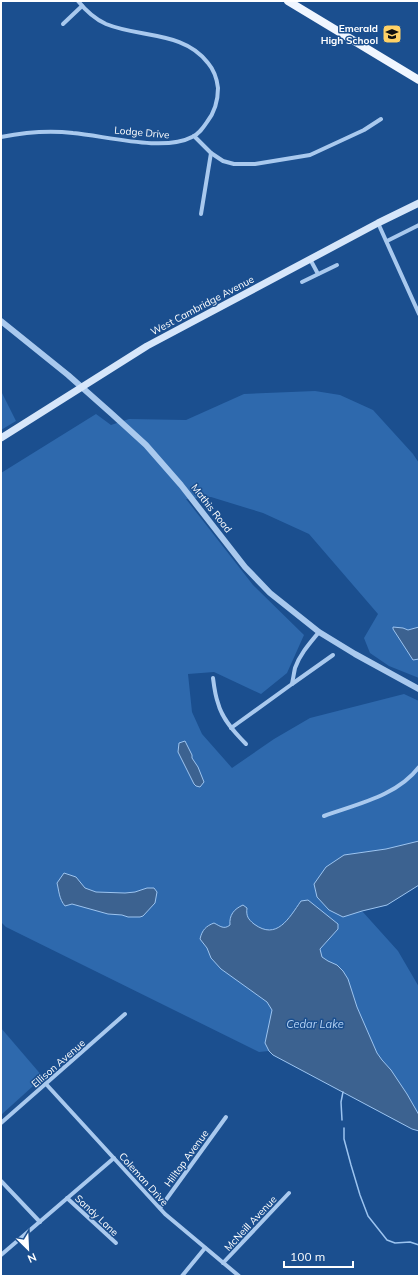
<svg xmlns="http://www.w3.org/2000/svg" width="420" height="1277" viewBox="0 0 420 1277" font-family="Mulish,sans-serif">
	<style>
		.green { fill: #2e69ad }
		.water { fill: #3c6290; stroke: #9cc4f0 }
		.lines { fill: none; stroke-linecap: round; stroke-linejoin: round }
		.stream { stroke: #9cc4f0; stroke-width: 1.5 }
		.minor { stroke: #a9c9ee; stroke-width: 4 }
		.tertiary { stroke: #a9c9ee; stroke-width: 6 }
		.secondary { stroke: #d6e6fa; stroke-width: 7 }
		.primary { stroke: #f0f6ff; stroke-width: 8 }
		.labels { text-anchor: middle; stroke-width: 3; stroke-linejoin: round; paint-order: stroke }
		.poi-label { font-size: 10px; font-weight: bold; fill: #fff; stroke: #1b4f8f; text-anchor: end }
		.street-label { font-size: 10px; fill: #fff; stroke: #1b4f8f }
		.water-label { font-size: 11px; font-style: italic; fill: #b5d3f5; stroke: #1b4f8f }
	</style>
	<rect width="100%" height="100%" fill="#1b4f8f"/>
	<g class="green">
		<path d="M1,391L16,421L1,430Z"/>
		<path d="M315,391L340,395L373,410L413,454L419,463V678L389,666L370,653L364,638L378,614L309,534L263,513L211,497L186,499L253,585L304,635L287,673L261,694L214,672L188,674L192,712L202,734L232,768L274,739L310,718L404,694L419,701V885L387,905L362,911L398,951L419,987V1131L412,1129L273,1055L269,1051L259,1052L6,927L1,922V473L96,414L111,425L129,419L186,420L244,394Z"/>
		<path d="M1,1028L43,1077L1,1115Z"/>
	</g>
	<g class="water">
		<path d="M393,627L403,628L408,630L419,627V659L413,660L393,629Z"/>
		<path d="M185,741L192,755V758L198,767L204,782L200,787L196,786L194,784L178,752L179,743Z"/>
		<path d="M419,841V885L387,905L362,911L343,917L329,910L317,897L314,884L326,867L344,855L386,849Z"/>
		<path d="M64,873L76,877L85,888L96,892L125,893L135,892L147,888H154L157,892L155,903L143,916L140,917H128L122,915L108,914L72,904L65,906C59,899 59,891 57,883Z"/>
		<path d="M308,900L338,924V929L320,949L322,957L328,961L337,965L343,971L348,979L357,1007L377,1053L382,1060L391,1070L407,1094L419,1115V1131L412,1129L273,1055L269,1051L265,1043L272,1010L267,1002L221,969L211,958L207,948L200,939C202,930 206,926 214,923C220,926 224,930 230,925C229,915 234,909 243,905L247,908C246,916 248,919 254,924C277,941 289,918 301,901Z"/>
	</g>
	<g class="lines">
		<g class="stream">
			<path d="M342,1120L341,1102L343,1092"/>
			<path d="M344,1128V1139L351,1165L360,1195L368,1216L387,1240L395,1243L410,1242L419,1245"/>
		</g>
		<g class="minor">
			<path d="M63,24L82,6"/>
			<path d="M194,136L211,153L223,161L234,164H255L310,155L364,130L381,119"/>
			<path d="M1,137C26,132 48,130 73,133C106,136 164,152 192,137C199,134 203,128 207,122C214,113 218,100 218,88C217,79 214,70 208,63C184,31 140,38 106,24C95,19 86,11 78,1"/>
			<path d="M201,214L211,153"/>
			<path d="M378,223L419,314"/>
			<path d="M387,241L419,225"/>
			<path d="M310,259L318,274"/>
			<path d="M302,282L337,265"/>
			<path d="M213,678C214,686 215,695 218,703C222,719 235,733 246,744"/>
			<path d="M292,684L333,655"/>
			<path d="M231,728L292,684C293,679 294,673 295,668C300,654 310,643 319,632"/>
			<path d="M324,816C357,804 397,796 419,767"/>
			<path d="M46,1084L165,1214L239,1276"/>
			<path d="M1,1123L125,1014"/>
			<path d="M1,1181L40,1222"/>
			<path d="M67,1198L116,1243"/>
			<path d="M160,1208L226,1117"/>
			<path d="M1,1255L114,1158"/>
			<path d="M223,1263L289,1193"/>
			<path d="M182,1276L205,1248"/>
		</g>
		<path class="tertiary" d="M1,321L68,375L112,414L146,445L181,485L245,567L270,593L319,632L355,654L419,689"/>
		<path class="secondary" d="M1,438L147,346L378,223L419,203"/>
		<path class="primary" d="M288,1L419,80"/>
	</g>
	<defs>
		<symbol id="school-square" viewBox="-11 -11 22 22"><rect x="-9" y="-9" width="18" height="18" rx="4" fill="#ffd166" stroke="#1b4f8f"/><path d="M0-5L7-2L0 1L-7-2ZM-4 1L0 2.5L4 1V4Q0 6-4 4Z" fill="#111"/></symbol>
	</defs>
	<g fill-rule="evenodd">
		<use href="#school-square" x="381" y="23" width="22" height="22"/>
	</g>
	<g class="labels">
		<g class="poi-label">
			<text x="378" y="32">Emerald<tspan x="378" dy="12">High School</tspan></text>
		</g>
		<g class="street-label">
			<text transform="translate(142 132) rotate(5)" y="4">Lodge Drive</text>
			<text transform="translate(202 305) rotate(-28)" y="4">West Cambridge Avenue</text>
			<text transform="translate(212 508) rotate(52)" y="4">Mathis Road</text>
			<text transform="translate(58 1063) rotate(-41)" y="4">Ellison Avenue</text>
			<text transform="translate(186 1158) rotate(-54)" y="4">Hilltop Avenue</text>
			<text transform="translate(144 1179) rotate(48)" y="4">Coleman Drive</text>
			<text transform="translate(97 1215) rotate(43)" y="4">Sandy Lane</text>
			<text transform="translate(250 1223) rotate(-47)" y="4">McNeill Avenue</text>
		</g>
		<g class="water-label">
			<text x="315" y="1028">Cedar Lake</text>
		</g>
	</g>
	<rect width="420" height="1277" fill="none" stroke="#ffffff" stroke-width="4"/>
	<g transform="translate(28 1249) rotate(156)" stroke="#1b4f8f" stroke-width="3" paint-order="stroke">
	<path d="M0-3L7 15L0 10L-7 15Z" fill="#ffffff"/>
	<text y="-6" font-size="11" font-weight="bold" text-anchor="middle" fill="#ffffff">N</text>
	</g>
	<path d="M284 1261v6h69v-6" fill="none" stroke="#ffffff" stroke-width="2"/>
	<text x="290" y="1261" font-size="12" fill="#ffffff" stroke="#1b4f8f" stroke-width="3" paint-order="stroke">100 m</text>
</svg>
